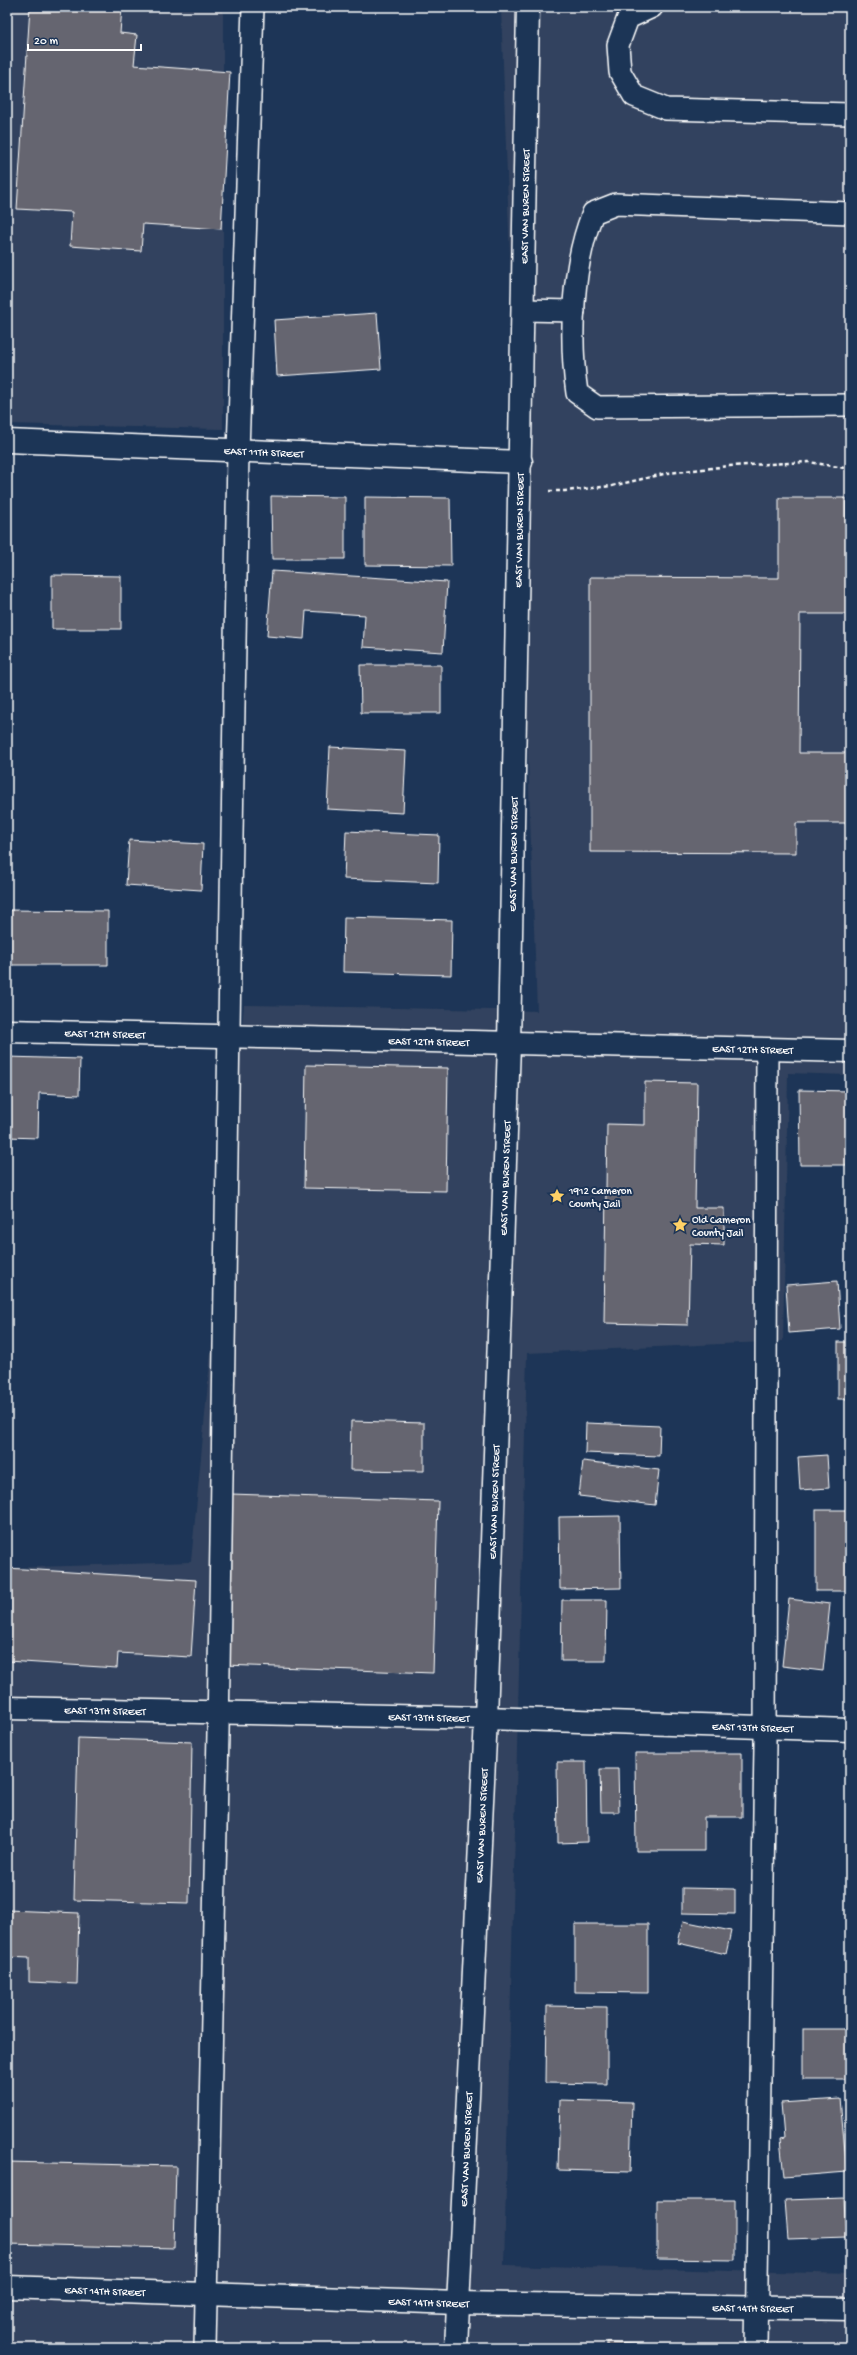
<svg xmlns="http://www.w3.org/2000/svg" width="857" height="2355" viewBox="0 0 857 2355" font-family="'Gochi Hand',sans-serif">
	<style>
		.built { fill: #33435e }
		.building { fill: #65656f; stroke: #fff }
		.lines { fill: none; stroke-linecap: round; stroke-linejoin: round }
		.service-casing { stroke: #fff; stroke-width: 24 }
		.minor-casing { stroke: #fff; stroke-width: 25 }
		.tertiary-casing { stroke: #fff; stroke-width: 25 }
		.secondary-casing { stroke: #fff; stroke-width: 25 }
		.path { stroke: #fff; stroke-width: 2.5; stroke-dasharray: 4 3; stroke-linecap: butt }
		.service { stroke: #1d3557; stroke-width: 21 }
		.minor { stroke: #1d3557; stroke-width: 22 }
		.tertiary { stroke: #1d3557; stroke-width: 22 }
		.secondary { stroke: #1d3557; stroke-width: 22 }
		.labels { text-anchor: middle; stroke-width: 4; stroke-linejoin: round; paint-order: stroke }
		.street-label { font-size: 11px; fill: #fff; stroke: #1d3557 }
		.poi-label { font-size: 11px; fill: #fff; stroke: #1d3557; text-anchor: start }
	</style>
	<rect width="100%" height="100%" fill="#1d3557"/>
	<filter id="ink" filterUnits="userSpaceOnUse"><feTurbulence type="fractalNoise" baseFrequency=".025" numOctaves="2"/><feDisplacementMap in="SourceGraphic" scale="8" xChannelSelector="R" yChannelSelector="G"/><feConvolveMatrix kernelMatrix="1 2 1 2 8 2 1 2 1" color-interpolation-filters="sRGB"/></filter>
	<g filter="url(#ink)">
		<g class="built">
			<path d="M7,7H223V429L7,424Z"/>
			<path d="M501,7H850V1075L788,1073L783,1341L527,1353L504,2265L850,2274V2348H7V1568L191,1562L244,1005L537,1011Z"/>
		</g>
		<g class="building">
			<path d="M30,7H122L120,33L137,35L134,65L230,72L221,229L143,224L141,251L70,246L72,212L17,209Z"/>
			<path d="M377,313L381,369L277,376L274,320Z"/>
			<path d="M271,496L345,497V559H272Z"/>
			<path d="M365,497L450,498L451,566L365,565Z"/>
			<path d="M779,498H846V526H850V614H800L799,753H850V823H796V853L590,852V577L779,578Z"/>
			<path d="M272,571L447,582L443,652L363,647L365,615L306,611L304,639L267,636Z"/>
			<path d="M52,575L121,576V629H52Z"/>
			<path d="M360,665H441V713H361Z"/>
			<path d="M330,747L406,751L403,813L327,809Z"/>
			<path d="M346,831L439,835L438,883L344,879Z"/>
			<path d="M129,840L203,844L201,890L126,885Z"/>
			<path d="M7,910L108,911V965H7Z"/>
			<path d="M344,917L452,920L451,975L343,972Z"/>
			<path d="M7,1057L80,1059L79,1095L39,1093L38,1138L7,1137Z"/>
			<path d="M306,1065L448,1068L446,1191L304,1188Z"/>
			<path d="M645,1082L697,1083L695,1208H724V1245L690,1244L688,1325L604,1323L607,1124L645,1125Z"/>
			<path d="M799,1090L850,1091V1165H800Z"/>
			<path d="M837,1281L840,1329L789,1333L786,1285Z"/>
			<rect x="838" y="1342" width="12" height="57"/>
			<path d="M351,1421L424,1423V1471L350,1470Z"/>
			<path d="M586,1423L660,1426L659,1456L585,1453Z"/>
			<path d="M827,1455L829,1488L800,1490L798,1457Z"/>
			<path d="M583,1461L659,1470L655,1505L579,1496Z"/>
			<path d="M231,1494L438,1501L433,1673L225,1665Z"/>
			<rect x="816" y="1510" width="34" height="81"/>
			<path d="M620,1516L621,1588L560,1589L559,1517Z"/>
			<path d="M7,1568L196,1580L191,1657L118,1653L117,1668L7,1661Z"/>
			<path d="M789,1599L830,1604L823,1671L782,1666Z"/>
			<path d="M562,1600H607L606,1661H561Z"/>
			<path d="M78,1738L192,1742L189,1903L74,1900Z"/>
			<path d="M635,1753H742V1817H704V1851H636Z"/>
			<path d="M557,1762H586L587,1842L558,1843Z"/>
			<path d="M600,1769H618L619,1812H601Z"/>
			<path d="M682,1888L735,1889V1914L682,1913Z"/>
			<path d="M7,1910L79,1913L77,1984L29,1982V1958L7,1957Z"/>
			<path d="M683,1921L731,1931L726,1954L678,1943Z"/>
			<path d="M575,1924H648V1993L575,1992Z"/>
			<path d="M547,2006L607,2007V2084L546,2083Z"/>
			<rect x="803" y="2029" width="47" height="50"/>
			<path d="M840,2099L847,2172L784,2177L780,2139L784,2138L781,2103Z"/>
			<path d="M560,2100L632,2102L630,2172L558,2170Z"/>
			<path d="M7,2162L176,2166L174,2248L7,2244Z"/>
			<path d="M844,2198L846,2237L788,2239L785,2200Z"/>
			<path d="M657,2200H735V2260L657,2259Z"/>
			<path d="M607,2343L732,2347V2348H607Z"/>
		</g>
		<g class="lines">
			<defs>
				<g id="service">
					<path d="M652,7L628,18L618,45L620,72L634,96L666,109L850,114"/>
					<path d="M850,213L616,204L593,213C572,264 569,338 577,393L597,407L850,405"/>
					<path d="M523,310L574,311"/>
					<path d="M205,2348L218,1733L238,451L253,7"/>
					<path d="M756,2348L765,1745L767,1050"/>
				</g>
				<g id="minor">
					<path id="s1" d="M7,441L521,462"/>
					<path id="s2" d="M456,2348L486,1718L509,1044L528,7"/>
				</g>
				<g id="tertiary">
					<path id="s3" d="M7,2287L457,2303L850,2309"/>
				</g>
				<g id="secondary">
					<path id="s4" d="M7,1031L850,1051"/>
					<path id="s5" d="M7,1708L486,1718L850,1730"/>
				</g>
			</defs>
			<use href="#service" class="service-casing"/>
			<use href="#minor" class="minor-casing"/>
			<use href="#tertiary" class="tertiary-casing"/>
			<use href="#secondary" class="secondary-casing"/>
			<path class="path" d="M549,491H565L612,486L668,473L729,466L809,462L850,469"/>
			<use href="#service" class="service"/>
			<use href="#minor" class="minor"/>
			<use href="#tertiary" class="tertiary"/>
			<use href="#secondary" class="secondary"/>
		</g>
	</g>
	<defs>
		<symbol id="sight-bare" viewBox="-9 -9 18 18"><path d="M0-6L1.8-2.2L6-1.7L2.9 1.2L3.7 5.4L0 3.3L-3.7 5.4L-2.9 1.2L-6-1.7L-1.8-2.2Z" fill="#ffd166" stroke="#1d3557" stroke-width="2.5" paint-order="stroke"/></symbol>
	</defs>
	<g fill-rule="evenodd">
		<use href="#sight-bare" x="546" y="1185" width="22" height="22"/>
		<use href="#sight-bare" x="669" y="1214" width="22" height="22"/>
	</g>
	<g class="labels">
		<g class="street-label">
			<text dy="4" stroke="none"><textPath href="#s2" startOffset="2143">EAST VAN BUREN STREET</textPath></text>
			<text dy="4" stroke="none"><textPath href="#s1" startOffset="257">EAST 11TH STREET</textPath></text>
			<text dy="4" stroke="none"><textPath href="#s2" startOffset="1819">EAST VAN BUREN STREET</textPath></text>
			<text dy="4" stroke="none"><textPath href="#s2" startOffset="1495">EAST VAN BUREN STREET</textPath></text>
			<text dy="4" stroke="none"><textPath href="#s4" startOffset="98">EAST 12TH STREET</textPath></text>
			<text dy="4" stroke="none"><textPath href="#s4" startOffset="422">EAST 12TH STREET</textPath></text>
			<text dy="4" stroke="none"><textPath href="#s4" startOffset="746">EAST 12TH STREET</textPath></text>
			<text dy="4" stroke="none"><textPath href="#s2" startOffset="1171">EAST VAN BUREN STREET</textPath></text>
			<text dy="4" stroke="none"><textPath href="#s2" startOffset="847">EAST VAN BUREN STREET</textPath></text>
			<text dy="4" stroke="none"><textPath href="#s5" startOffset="98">EAST 13TH STREET</textPath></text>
			<text dy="4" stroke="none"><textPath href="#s5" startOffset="422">EAST 13TH STREET</textPath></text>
			<text dy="4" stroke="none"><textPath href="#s5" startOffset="746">EAST 13TH STREET</textPath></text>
			<text dy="4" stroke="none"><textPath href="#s2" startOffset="523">EAST VAN BUREN STREET</textPath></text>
			<text dy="4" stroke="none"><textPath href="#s2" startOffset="199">EAST VAN BUREN STREET</textPath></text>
			<text dy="4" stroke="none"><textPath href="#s3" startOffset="98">EAST 14TH STREET</textPath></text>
			<text dy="4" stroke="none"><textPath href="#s3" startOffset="422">EAST 14TH STREET</textPath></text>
			<text dy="4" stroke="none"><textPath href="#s3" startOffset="746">EAST 14TH STREET</textPath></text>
		</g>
		<g class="poi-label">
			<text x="569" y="1194">1912 Cameron<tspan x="569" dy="13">County Jail</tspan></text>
			<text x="692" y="1223">Old Cameron<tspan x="692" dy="13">County Jail</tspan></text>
		</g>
	</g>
	<rect width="857" height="2355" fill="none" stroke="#1d3557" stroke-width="24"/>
	<rect x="12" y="12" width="833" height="2331" fill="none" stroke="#fff" stroke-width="1.5" filter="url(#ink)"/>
	<path d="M28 44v6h113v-6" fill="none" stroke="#ffffff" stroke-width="2"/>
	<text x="34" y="44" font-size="12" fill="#ffffff" stroke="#1d3557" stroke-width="3" paint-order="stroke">20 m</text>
</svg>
